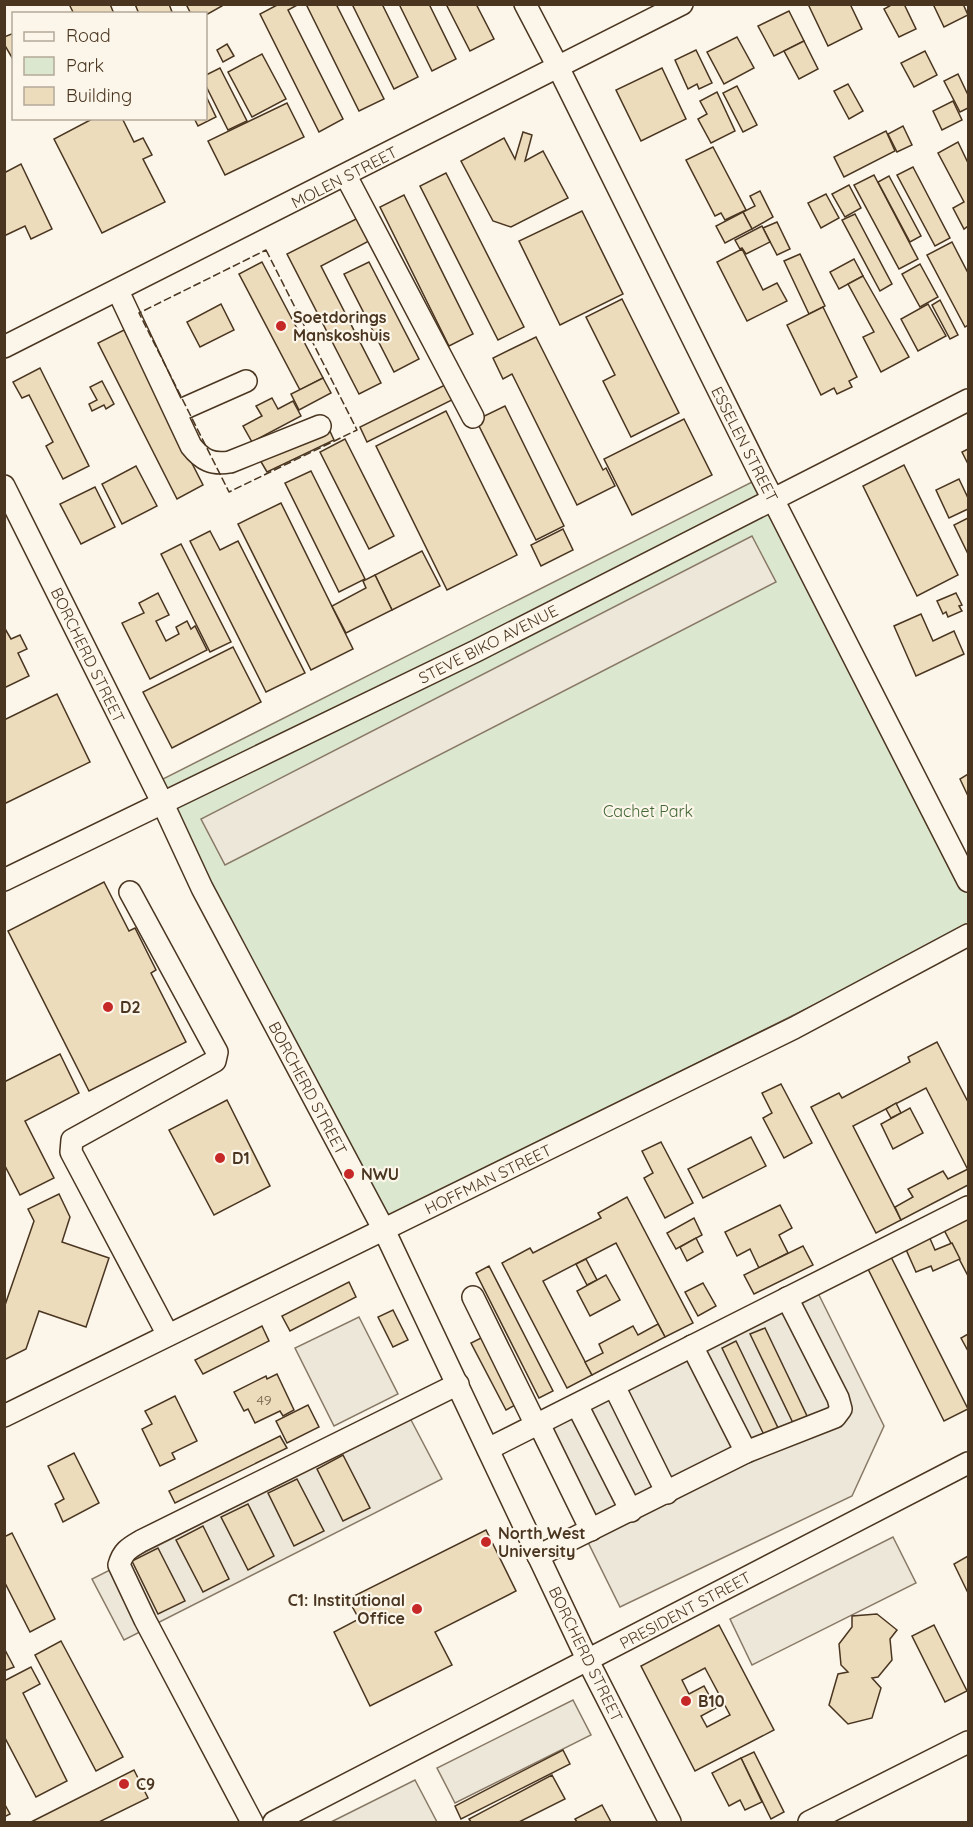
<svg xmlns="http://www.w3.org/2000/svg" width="973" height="1827" viewBox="0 0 973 1827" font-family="Quicksand,sans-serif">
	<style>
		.green { fill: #dce7d0; stroke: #887966; stroke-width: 1.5 }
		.parking { fill: #ede7d9; stroke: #887966; stroke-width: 1.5 }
		.building { fill: #ecdcbc; stroke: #4a3520; stroke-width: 1.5; fill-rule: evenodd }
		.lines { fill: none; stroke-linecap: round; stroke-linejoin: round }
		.minor-casing { stroke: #4a3520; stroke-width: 24 }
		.minor { stroke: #fbf6e9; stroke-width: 21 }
		.fence { stroke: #4a3520; stroke-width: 1.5; stroke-dasharray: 8 3; stroke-linecap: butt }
		.poi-dot { fill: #c62828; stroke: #fbf6e9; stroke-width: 2 }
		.labels { text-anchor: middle; stroke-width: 4.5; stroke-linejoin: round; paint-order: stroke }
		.number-label { font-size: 14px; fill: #725f47 }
		.street-label { font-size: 16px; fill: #4a3520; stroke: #fbf6e9 }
		.poi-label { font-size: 16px; font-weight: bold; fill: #4a3520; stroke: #fbf6e9; text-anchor: start }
		.park-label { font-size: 16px; fill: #436837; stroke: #fbf6e9 }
	</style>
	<rect width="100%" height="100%" fill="#fbf6e9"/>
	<path class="green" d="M760,478L968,891V928L375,1224L153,784Z"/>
	<g class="parking">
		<path d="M752,536L776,582L225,865L201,819Z"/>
		<path d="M816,1289L884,1426L852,1496L620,1607L532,1429Z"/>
		<path d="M359,1317L398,1394L334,1426L295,1348Z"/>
		<path d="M410,1418L442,1479L124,1640L92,1579Z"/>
		<path d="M893,1537L916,1583L752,1665L730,1619Z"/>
		<path d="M573,1700L591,1735L455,1803L437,1768Z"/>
		<path d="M415,1780L437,1822H331Z"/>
	</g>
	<g class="building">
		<path d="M69,4H110L114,14H74Z"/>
		<path d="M135,4H169L172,12L168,14H139Z"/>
		<path d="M186,4H221L222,6L206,15L191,14Z"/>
		<path d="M279,4H299L288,10L343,119L319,132L260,14Z"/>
		<path d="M306,4H336L384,99L359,111Z"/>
		<path d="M352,4H382L418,77L394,89Z"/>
		<path d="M399,4H429L456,59L432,71Z"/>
		<path d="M446,4H476L494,39L470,51Z"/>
		<path d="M808,4H850L862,29L828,46Z"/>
		<path d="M893,4H904L916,29L899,37L884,9Z"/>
		<path d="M933,4H963L968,15L944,27Z"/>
		<path d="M789,11L804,41L774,56L758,26Z"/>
		<path d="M14,33V61L4,44V37Z"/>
		<path d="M737,37L754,68L724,84L707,52Z"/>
		<path d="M804,41L818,69L799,79L784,51Z"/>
		<path d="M227,44L234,56L223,62L217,50Z"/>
		<path d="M696,50L712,83L699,89L697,84L688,89L675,60Z"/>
		<path d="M925,51L937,75L914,87L901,63Z"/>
		<path d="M262,54L286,99L252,117L228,72Z"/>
		<path d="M220,68L247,121L228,130L206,86V75Z"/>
		<path d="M662,68L686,119L641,141L616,90Z"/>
		<path d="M958,74L968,95V108L960,112L944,81Z"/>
		<path d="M848,84L863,111L849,119L834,91Z"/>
		<path d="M737,86L757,125L743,132L723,93Z"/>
		<path d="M717,92L735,131L711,143L698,119L707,114L700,101Z"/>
		<path d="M206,96L216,117L198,126L194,118H206Z"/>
		<path d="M953,101L962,120L942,130L933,111Z"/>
		<path d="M287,103L304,137L225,175L208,141Z"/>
		<path d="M94,118H122L134,142L143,138L152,155L143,159L165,202L102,233L54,139Z"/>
		<path d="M903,126L912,145L897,152L888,134Z"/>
		<path d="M886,131L895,151L844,177L834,157Z"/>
		<path d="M523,132L532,135L525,161L543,151L568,198L511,227L493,221L461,161L504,138L515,159Z"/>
		<path d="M958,142L968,163V226L964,229L953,208L964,202L938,153Z"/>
		<path d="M713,147L746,210L725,220L721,213L715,216L686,160Z"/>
		<path d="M21,164L52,229L31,239L25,226L4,236V169L6,172Z"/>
		<path d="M913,167L950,238L935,246L897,175Z"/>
		<path d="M446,173L524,327L498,340L420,186Z"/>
		<path d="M874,175L918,259L899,269L854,185Z"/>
		<path d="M889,176L921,236L910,242L878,182Z"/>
		<path d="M849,185L861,208L845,217L832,194Z"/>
		<path d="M760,191L773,217L752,229L743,212L755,206L750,196Z"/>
		<path d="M826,194L839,218L821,228L808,203Z"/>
		<path d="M404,195L473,334L449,346L380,207Z"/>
		<path d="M582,211L623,294L560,325L519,241Z"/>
		<path d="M743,212L752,229L725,243L716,226Z"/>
		<path d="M855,214L892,284L880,291L842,220Z"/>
		<path d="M358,218L369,241L321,266L381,383L359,394L287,254Z"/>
		<path d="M777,222L790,249L777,255L763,228Z"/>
		<path d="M762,226L770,242L746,254L742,248L740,249L735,240Z"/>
		<path d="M952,242L968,273V325L965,327L927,255Z"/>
		<path d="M742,249L763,290L777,283L787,301L747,321L717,262Z"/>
		<path d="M800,254L825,306L809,314L784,261Z"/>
		<path d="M854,259L863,276L839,289L830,272Z"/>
		<path d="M262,262L323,378L300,390L239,274Z"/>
		<path d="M369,262L419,359L394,372L344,274Z"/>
		<path d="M920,264L938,297L920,307L902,274Z"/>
		<path d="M863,276L909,357L881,372L863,337L874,332L848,284Z"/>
		<path d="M622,299L679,413L631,437L603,381L615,375L586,317Z"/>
		<path d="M940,300L958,335L950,339L932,305Z"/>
		<path d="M221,304L234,330L200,347L187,322Z"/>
		<path d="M928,304L946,336L918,351L901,319Z"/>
		<path d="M823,307L857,377L849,381L852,387L837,394L834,388L821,395L787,325Z"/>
		<path d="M124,330L203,485L177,499L98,343Z"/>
		<path d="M536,337L603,470L606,468L615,486L577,505L512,374L503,379L493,358Z"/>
		<path d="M40,368L89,466L63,479L46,446L53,442L29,395L22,398L13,382Z"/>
		<path d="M323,378L331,393L299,410L291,394Z"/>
		<path d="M102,381L114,404L106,409L104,405L92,411L89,404L97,400L90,387Z"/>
		<path d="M449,383L456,398L367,442L360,427Z"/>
		<path d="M272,398L278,409L293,401L301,416L252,442L243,426L262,416L256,406Z"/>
		<path d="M505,406L564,526L536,540L476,420Z"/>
		<path d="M446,411L517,555L447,590L376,446Z"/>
		<path d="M684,419L712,475L632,515L604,459Z"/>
		<path d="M328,427L334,440L267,472L260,460Z"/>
		<path d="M345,439L394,536L369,549L320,452Z"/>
		<path d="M968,449V464L962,452Z"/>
		<path d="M904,465L958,575L917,596L863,486Z"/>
		<path d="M136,466L157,506L122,524L102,484Z"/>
		<path d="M311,471L365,579L339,592L285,483Z"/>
		<path d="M959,479L968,498V509L949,518L936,490Z"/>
		<path d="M95,487L115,527L81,544L60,504Z"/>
		<path d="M281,503L353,649L311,670L238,524Z"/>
		<path d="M968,518V554L954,525Z"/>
		<path d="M563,529L573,550L541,566L531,545Z"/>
		<path d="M210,531L220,550L238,541L305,673L266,692L190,541Z"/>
		<path d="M181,544L231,642L210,652L161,554Z"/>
		<path d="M422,551L440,586L392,610L375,575Z"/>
		<path d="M375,575L392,610L346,633L332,606L366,588L363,581Z"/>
		<path d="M158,593L169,615L156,621L166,641L179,634L176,627L187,621L191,629L195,626L207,650L150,679L122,623L144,613L139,603Z"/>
		<path d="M956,593L962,605L959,606L962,611L948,617L946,612L943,614L937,601Z"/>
		<path d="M921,614L933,641L954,631L964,654L916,676L894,626Z"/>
		<path d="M4,627L11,639L20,635L27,649L18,653L29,676L4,688Z"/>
		<path d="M233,647L261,702L172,748L143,692Z"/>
		<path d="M57,694L90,762L4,804V720Z"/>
		<path d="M968,774V796L960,779Z"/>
		<path d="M104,882L129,931L135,928L156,970L151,973L186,1042L89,1091L8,931Z"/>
		<path d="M937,1042L968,1102V1170L926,1088L853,1126L901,1220L876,1233L811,1107L839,1093L842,1098L910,1062L908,1057Z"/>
		<path d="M60,1054L79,1093L25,1121L54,1178L20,1195L4,1164V1082Z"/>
		<path d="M781,1084L812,1143L784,1158L763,1118L772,1113L762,1093Z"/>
		<path d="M227,1100L270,1186L214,1215L169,1130Z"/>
		<path d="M896,1103L901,1113L891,1118L886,1109Z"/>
		<path d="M910,1108L923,1133L893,1149L881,1124Z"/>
		<path d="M751,1137L766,1166L703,1198L688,1169Z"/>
		<path d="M661,1142L693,1203L665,1218L644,1178L653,1173L642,1151Z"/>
		<path d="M968,1169V1185L901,1220L895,1207L913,1197L908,1189L943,1171L948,1179Z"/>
		<path d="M59,1194L70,1217L62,1242L109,1258L86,1327L39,1311L26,1349L4,1360V1308L34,1221L28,1209Z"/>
		<path d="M627,1197L693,1323L665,1337L616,1243L543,1281L592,1375L567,1388L502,1263L530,1248L533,1253L601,1218L598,1213Z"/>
		<path d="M780,1205L792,1228L779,1235L788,1253L759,1268L750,1249L737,1256L725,1232Z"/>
		<path d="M964,1214L968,1222V1276L942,1226Z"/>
		<path d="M694,1218L702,1235L676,1249L667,1233Z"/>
		<path d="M928,1234L935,1250L952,1243L960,1259L933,1271L931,1266L916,1272L904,1245Z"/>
		<path d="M696,1238L703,1252L687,1261L680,1247Z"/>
		<path d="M803,1246L813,1265L754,1294L744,1275Z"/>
		<path d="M889,1253L968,1409L944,1421L866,1265Z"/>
		<path d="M586,1259L597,1280L587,1285L576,1264Z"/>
		<path d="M489,1266L553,1391L539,1398L476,1273Z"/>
		<path d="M606,1275L620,1300L590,1316L577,1291Z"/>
		<path d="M349,1282L356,1297L290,1331L282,1316Z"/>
		<path d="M703,1283L716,1306L698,1316L685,1292Z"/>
		<path d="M393,1310L408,1340L393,1347L378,1317Z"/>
		<path d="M658,1324L665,1337L592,1375L585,1362L603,1353L599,1344L633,1326L638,1335Z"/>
		<path d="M262,1326L269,1341L203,1374L195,1360Z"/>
		<path d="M765,1328L808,1418L794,1425L750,1334Z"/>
		<path d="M968,1334V1351L961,1338Z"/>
		<path d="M485,1336L519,1403L506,1410L471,1343Z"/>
		<path d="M736,1341L780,1432L766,1439L722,1348Z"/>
		<path d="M277,1374L294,1410L283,1416L280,1411L255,1423L248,1409L244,1411L234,1392L266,1376L267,1379Z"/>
		<path d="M175,1396L197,1441L172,1453L175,1459L160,1466L142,1429L152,1424L145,1411Z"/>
		<path d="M308,1405L319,1427L287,1443L276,1421Z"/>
		<path d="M280,1436L287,1448L175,1503L169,1491Z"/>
		<path d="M74,1453L99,1503L63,1522L55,1504L64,1499L48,1466Z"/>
		<path d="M343,1455L370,1508L343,1521L317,1469Z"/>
		<path d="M297,1479L324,1531L294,1546L268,1493Z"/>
		<path d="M248,1504L274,1556L248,1570L221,1517Z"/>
		<path d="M203,1526L229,1579L203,1592L176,1540Z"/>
		<path d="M486,1530L516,1591L435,1632L452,1665L370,1706L334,1632L359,1619L348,1599Z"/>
		<path d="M12,1533L55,1619L30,1632L4,1581V1537Z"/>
		<path d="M158,1548L185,1601L158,1614L132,1561Z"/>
		<path d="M968,1556V1593L954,1564Z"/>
		<path d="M877,1614L897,1630L890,1639L892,1660L878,1677L872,1678L881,1688L872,1718L848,1724L829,1705L838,1674L848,1672L841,1665L839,1644L852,1627V1616Z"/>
		<path d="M719,1625L774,1730L695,1771L641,1666ZM705,1668L730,1715L707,1727L701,1716L716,1708L704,1686L689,1694L682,1680Z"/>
		<path d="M934,1625L967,1691L945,1702L912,1636Z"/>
		<path d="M61,1641L123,1757L96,1771L35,1655Z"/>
		<path d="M4,1648L14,1667L4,1671Z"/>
		<path d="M31,1667L40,1684L23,1693L67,1781L36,1797L4,1736V1681Z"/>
		<path d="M563,1750L570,1764L461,1819L455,1806Z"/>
		<path d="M754,1752L784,1812L771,1819L741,1758Z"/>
		<path d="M741,1758L762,1802L745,1810L740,1800L729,1806L712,1773Z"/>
		<path d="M134,1770L148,1798L99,1822H31Z"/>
		<path d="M552,1775L565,1799L519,1822H471L469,1819Z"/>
		<path d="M4,1803L10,1814L4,1817Z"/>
		<path d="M602,1805L611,1822H577L575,1819Z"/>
	</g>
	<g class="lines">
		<defs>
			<g id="minor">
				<path d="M525,4L558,67L759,472L968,881"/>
				<path d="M346,176L473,417"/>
				<path d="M118,291L191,446C202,460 212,465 230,462L320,426"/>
				<path d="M4,347L682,4"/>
				<path d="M176,412L246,381"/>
				<path d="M4,486L163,804L202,888L384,1230L588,1661L670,1822"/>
				<path d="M4,880L476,651L968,400"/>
				<path d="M130,892L217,1052L215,1061L72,1140L71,1152L168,1335"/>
				<path d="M473,1297L536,1425"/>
				<path d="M692,1346L746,1452"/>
				<path d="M614,1386L667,1493"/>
				<path d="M577,1405L631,1511"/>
				<path d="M4,1416L794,1028L968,935"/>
				<path d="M539,1424L591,1530"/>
				<path d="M488,1449L968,1207"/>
				<path d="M538,1556L746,1452L835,1417L841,1409L838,1398L787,1298"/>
				<path d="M252,1822L145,1620L119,1565C123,1551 129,1548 141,1541L458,1384"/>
				<path d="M274,1822L968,1463"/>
				<path d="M809,1822L968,1742"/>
			</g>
		</defs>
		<use href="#minor" class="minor-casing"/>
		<use href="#minor" class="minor"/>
		<path class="fence" d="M266,250L357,430L229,492L139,313Z"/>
	</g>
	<g class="poi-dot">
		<circle cx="281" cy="326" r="6"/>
		<circle cx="108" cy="1007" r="6"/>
		<circle cx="220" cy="1158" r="6"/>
		<circle cx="349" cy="1174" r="6"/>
		<circle cx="486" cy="1542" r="6"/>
		<circle cx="417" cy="1609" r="6"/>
		<circle cx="686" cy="1701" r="6"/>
		<circle cx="124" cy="1784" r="6"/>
	</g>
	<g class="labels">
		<g class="number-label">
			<text x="264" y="1405">49</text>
		</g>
		<g class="street-label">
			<text transform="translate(344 177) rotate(-27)" y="6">MOLEN STREET</text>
			<text transform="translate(745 444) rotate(63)" y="6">ESSELEN STREET</text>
			<text transform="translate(488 644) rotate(-27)" y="6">STEVE BIKO AVENUE</text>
			<text transform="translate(88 655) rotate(64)" y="6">BORCHERD STREET</text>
			<text transform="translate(308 1088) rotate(62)" y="6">BORCHERD STREET</text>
			<text transform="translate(488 1179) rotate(-26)" y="6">HOFFMAN STREET</text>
			<text transform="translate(685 1610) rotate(-28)" y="6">PRESIDENT STREET</text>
			<text transform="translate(586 1654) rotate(64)" y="6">BORCHERD STREET</text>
		</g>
		<g class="poi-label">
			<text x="293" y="323">Soetdorings<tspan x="293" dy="18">Manskoshuis</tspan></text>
			<text x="120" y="1013">D2</text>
			<text x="232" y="1164">D1</text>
			<text x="361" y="1180">NWU</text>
			<text x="498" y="1539">North West<tspan x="498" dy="18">University</tspan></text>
			<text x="405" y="1606" text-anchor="end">C1: Institutional<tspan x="405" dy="18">Office</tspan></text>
			<text x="698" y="1707">B10</text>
			<text x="136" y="1790">C9</text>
		</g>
		<g class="park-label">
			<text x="648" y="817">Cachet Park</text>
		</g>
	</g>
	<rect width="973" height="1827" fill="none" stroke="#4a3520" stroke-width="12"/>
	<rect x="12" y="12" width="195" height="108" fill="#fbf6e9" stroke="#b4a999" stroke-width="1.5"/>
	<rect x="24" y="32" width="30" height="9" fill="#fbf6e9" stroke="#b4a999" stroke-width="1.5"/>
	<text x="66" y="42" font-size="18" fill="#4a3520">Road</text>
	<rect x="24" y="57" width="30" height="18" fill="#dce7d0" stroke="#b4a999" stroke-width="1.5"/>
	<text x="66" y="72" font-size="18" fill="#4a3520">Park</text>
	<rect x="24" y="87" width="30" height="18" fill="#ecdcbc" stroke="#b4a999" stroke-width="1.5"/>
	<text x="66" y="102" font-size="18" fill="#4a3520">Building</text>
</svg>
